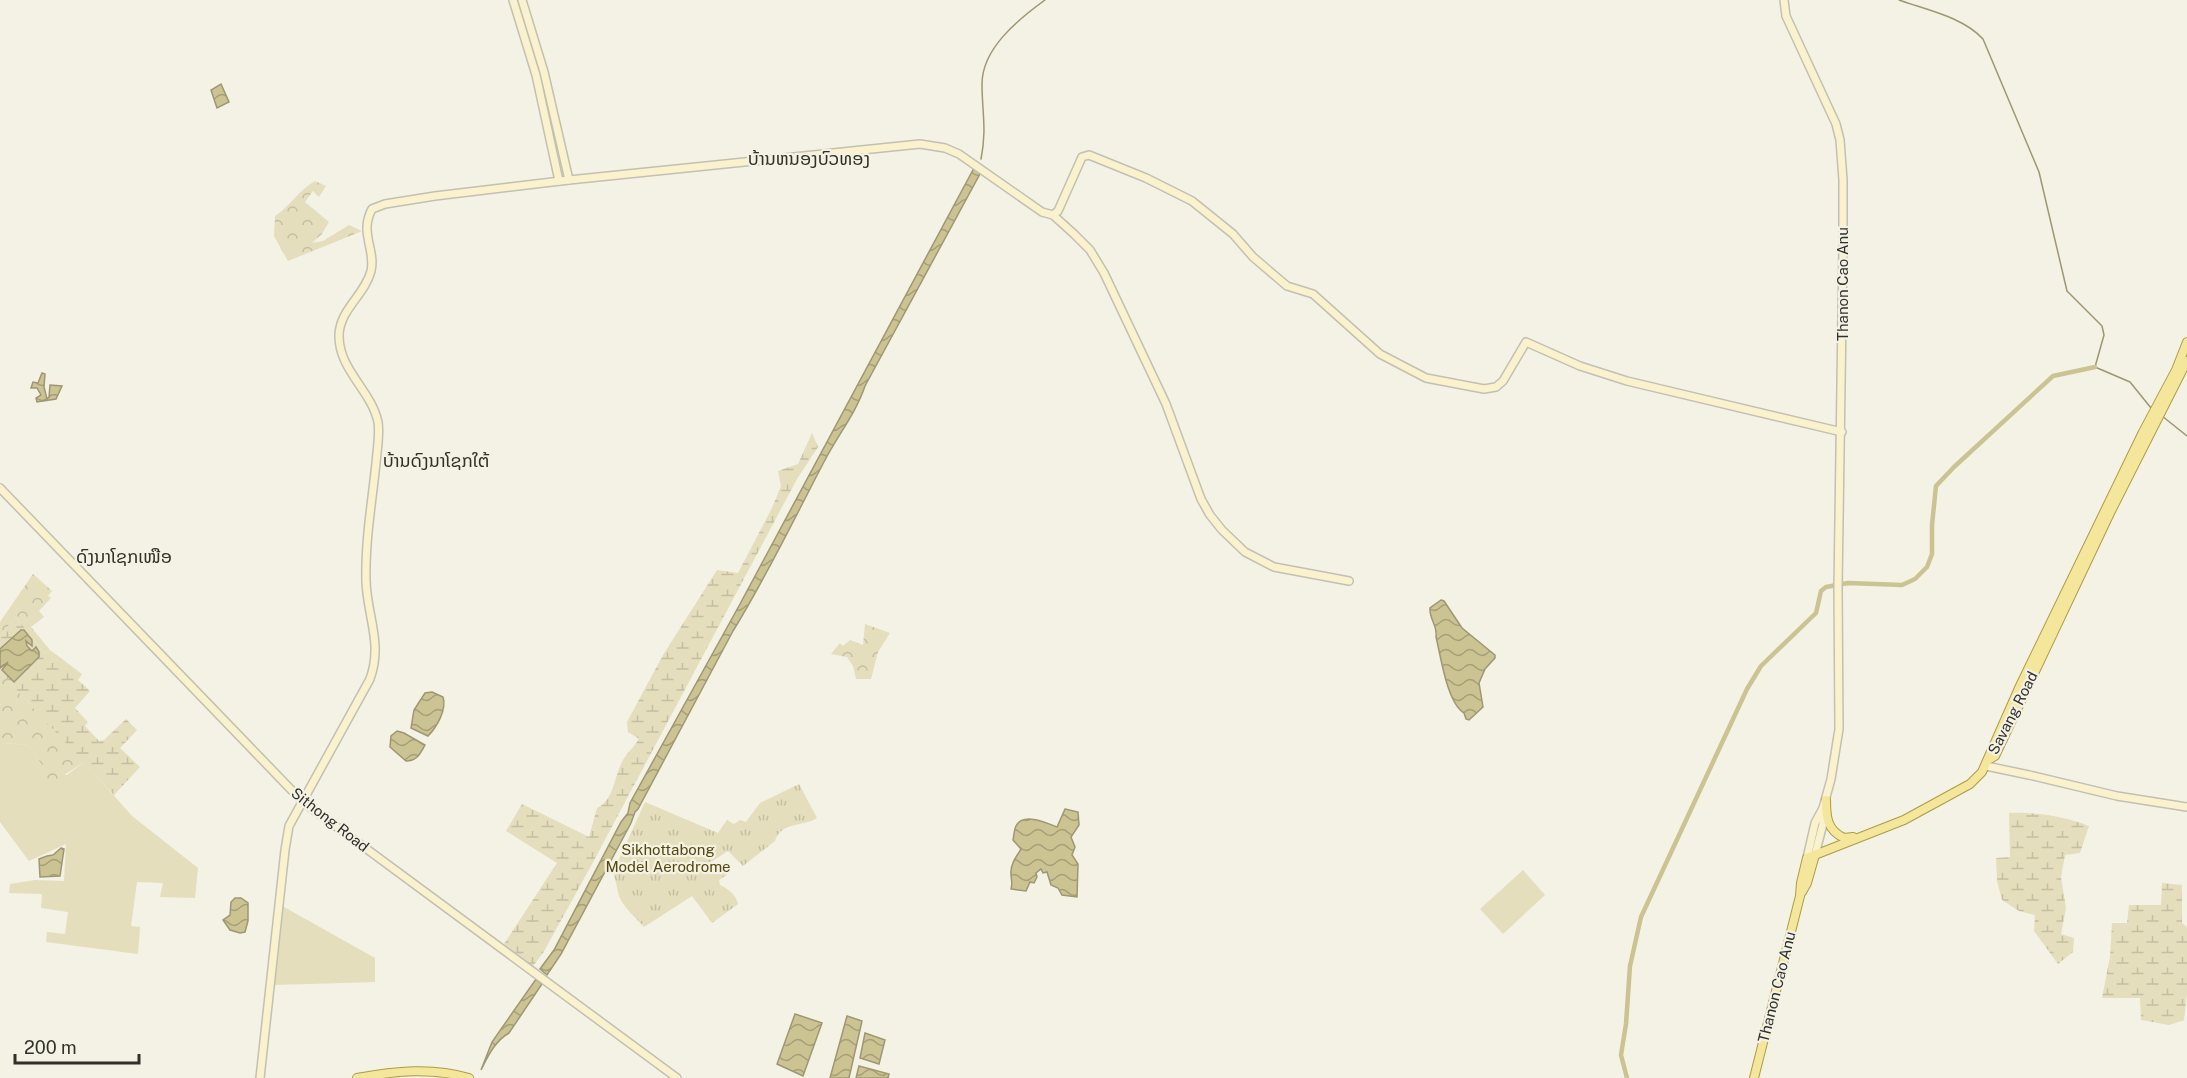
<svg xmlns="http://www.w3.org/2000/svg" width="2187" height="1078" viewBox="0 0 2187 1078" font-family="'Public Sans','Noto Sans Lao',sans-serif">
	<style>
		.green { fill: #e4debc }
		.forest { fill: url(#forest-crowns) }
		.wetland { fill: url(#wetland-marsh) }
		.park { fill: url(#park-tufts) }
		.water { fill: url(#water-waves); stroke: #9e9773; stroke-width: 1.5 }
		.lines { fill: none; stroke-linecap: round; stroke-linejoin: round }
		.stream { stroke: #9e9773; stroke-width: 1.5 }
		.canal { stroke: #ccc392; stroke-width: 4.5 }
		.secondary-casing { stroke: #c2bfb4; stroke-width: 10 }
		.primary-casing { stroke: #ab9c48; stroke-width: 10 }
		.secondary { stroke: #faf2cd; stroke-width: 7 }
		.primary { stroke: #f4e69a; stroke-width: 8 }
		.labels { text-anchor: middle; stroke-width: 4.5; stroke-linejoin: round; paint-order: stroke }
		.street-label { font-size: 15px; fill: #31312c; stroke: #f4f1e5 }
		.park-label { font-size: 15px; fill: #52480b; stroke: #f4f1e5 }
		.quarter-label { font-size: 18px; fill: #323127; stroke: #f4f1e5 }
	</style>
	<defs>
		<pattern id="forest-crowns" width="20" height="18" patternUnits="userSpaceOnUse" patternTransform="scale(1.5)"><rect width="20" height="18" fill="#e4debc"/><path d="M2 6a3 3 0 1 1 6 0M12 15a3 3 0 1 1 6 0" fill="none" stroke="#c4bfa2"/></pattern>
		<pattern id="wetland-marsh" width="20" height="14" patternUnits="userSpaceOnUse" patternTransform="scale(1.5)"><rect width="20" height="14" fill="#e4debc"/><path d="M1 5h8M5 5V1M11 12h8M15 12V8" fill="none" stroke="#c4bfa2"/></pattern>
		<pattern id="park-tufts" width="24" height="20" patternUnits="userSpaceOnUse" patternTransform="scale(1.5)"><rect width="24" height="20" fill="#e4debc"/><path d="M3 7l-1-3M5 7V3M7 7l1-3M15 17l-1-3M17 17v-4M19 17l1-3" fill="none" stroke="#c4bfa2"/></pattern>
		<pattern id="water-waves" width="16" height="10" patternUnits="userSpaceOnUse" patternTransform="scale(1.5)"><rect width="16" height="10" fill="#ccc392"/><path d="M0 5q4-4 8 0t8 0" fill="none" stroke="#a69f77"/></pattern>
	</defs>
	<rect width="100%" height="100%" fill="#f4f1e5"/>
	<g class="green">
		<path d="M4,743L28,745L47,772L67,775L84,762L132,816L198,868L195,898L160,897L163,883L137,882L131,926L140,927L138,954L46,942L47,932L65,934L68,912L41,908L42,894L9,893L10,884L35,880L64,881L66,844L29,861L0,822V745Z"/>
		<path d="M1523,870L1545,895L1503,934L1480,909Z"/>
		<path d="M284,907L375,958V982L274,985L281,908Z"/>
	</g>
	<g class="forest">
		<path d="M315,181L326,186L319,197L313,191L305,202L329,222L322,234L312,243L323,241L349,225L362,231L288,261L274,236L275,216C290,206 300,189 315,181Z"/>
		<path d="M33,574L52,591L48,596L51,598L39,611L44,617L31,627L50,650L44,653L16,617L0,636V622Z"/>
		<path d="M865,624L890,633L878,652L871,679H856L853,666L847,657L831,654L840,643L843,646L850,640L863,645Z"/>
		<path d="M0,672L84,762L43,789L40,787L38,777L47,772L28,745L4,743L0,745Z"/>
	</g>
	<g class="wetland">
		<path d="M812,433L818,447L797,479L591,866L543,953L533,966L504,944L557,863L506,831L522,804L589,837L597,808C614,800 614,777 622,762C626,754 634,747 639,739L628,732L627,722L663,655L717,570L738,573L772,508L781,486L778,471L798,464Z"/>
		<path d="M16,617L44,653L50,650L82,674L78,680L90,691L75,708L88,722L85,726L99,741L104,740L126,719L137,730L120,748L140,767L114,795L0,672V636Z"/>
		<path d="M2009,813C2037,812 2062,816 2089,826L2080,853L2065,855L2061,877L2066,908L2061,934L2074,938L2073,952L2058,964L2034,931L2035,915L2019,911L2002,900L1997,881L1996,858L2010,857Z"/>
		<path d="M2162,883L2182,885V923L2187,927V993L2184,1020L2169,1025L2141,1020L2140,998H2102L2110,957L2112,923H2127L2129,905H2161Z"/>
	</g>
	<path class="park" d="M799,784L817,818C804,827 781,821 775,841L743,866L728,851L711,862L727,875L719,880L720,885C729,889 736,895 738,904L712,923L692,896L644,927C636,918 623,907 619,896C617,889 616,880 613,872L645,802L718,833L727,820L734,824L740,820L746,822L760,803Z"/>
	<g class="water">
		<path d="M221,84L229,102L217,108L211,90Z"/>
		<path d="M974,168L981,172L865,386C856,413 838,435 825,460C795,517 767,576 733,631L638,809L635,812L631,823L561,954L547,975L540,969L554,950L621,822L628,813L630,803L740,604Z"/>
		<path d="M42,373L45,374L44,387L47,399L49,397L50,385L62,386L56,399L37,402L36,398L41,395L37,388H31L33,382L38,383Z"/>
		<path d="M1441,600L1444,601L1462,628L1495,655V658L1485,669L1479,683L1483,707L1469,720L1466,719L1464,713C1447,703 1441,657 1436,637C1438,626 1429,619 1430,608Z"/>
		<path d="M21,630H24L32,640V646L26,641L27,646L32,651L36,647L39,652V657L14,682L2,670L8,662L0,668V649Z"/>
		<path d="M432,692L443,697C447,709 437,727 428,736L411,728L414,710L425,693Z"/>
		<path d="M397,731L404,733L425,745C420,754 417,761 406,761L390,747L391,736Z"/>
		<path d="M1065,809L1078,812L1079,825L1071,837L1075,847L1072,855L1078,864L1077,897L1062,895L1058,888L1051,885L1047,872L1043,873L1041,869L1036,873L1037,877L1034,883L1030,882L1026,891L1011,889C1013,883 1011,880 1011,874C1010,865 1016,857 1021,849L1013,840C1014,836 1014,830 1016,826C1023,812 1047,823 1057,827Z"/>
		<path d="M61,848L64,849L60,876L40,877L39,859L47,856L53,855Z"/>
		<path d="M235,898H241L248,903V921L245,932L240,933L230,930L223,920L230,915L231,902Z"/>
		<path d="M536,979L542,984L509,1033C495,1041 488,1056 481,1070L492,1042Z"/>
		<path d="M795,1014L822,1023L803,1076L777,1064Z"/>
		<path d="M847,1016L862,1021L849,1078H830Z"/>
		<path d="M865,1033L885,1040L879,1064L860,1058Z"/>
		<path d="M859,1066L889,1074L888,1078H856Z"/>
	</g>
	<g class="lines">
		<g class="stream">
			<path d="M1899,0C1927,10 1963,17 1983,39L2039,172L2067,291L2102,326L2104,335L2095,367L2130,382L2151,408"/>
			<path d="M981,159C987,129 982,112 982,84C982,48 1019,19 1045,0"/>
			<path d="M2162,416L2187,436"/>
		</g>
		<path class="canal" d="M1627,1078L1621,1055L1626,1024L1630,966L1641,917L1747,689L1761,666L1816,613L1821,591L1826,587L1848,583L1902,585L1915,579L1927,567L1932,554V525L1936,486L1954,467L2053,376L2095,367"/>
		<defs>
			<g id="secondary">
				<path d="M513,0L536,75L559,181"/>
				<path d="M522,0L544,72L569,180"/>
				<path d="M1784,0L1786,16L1836,124L1840,140L1843,180V250L1838,587L1839,729L1831,779L1823,808L1815,823L1807,858"/>
				<path d="M1053,215L1058,211L1082,157L1089,155L1146,178L1192,201L1233,234L1253,257L1287,286L1313,294L1380,354L1426,378L1484,389L1496,387L1503,381L1526,342L1580,366L1627,381L1842,432"/>
				<path d="M0,488L303,802L677,1078"/>
				<path d="M1986,766L2029,775L2117,796L2187,807"/>
				<path d="M1815,855L1823,824V810"/>
				<path d="M260,1078L285,850L289,826L370,679C383,643 367,616 366,581C365,541 372,502 376,463C377,450 380,434 378,422C371,390 339,370 339,336C339,310 365,295 371,271C376,250 359,233 372,209L385,204L435,196L569,180L920,144L945,148L959,154L1042,212L1053,215L1074,234L1090,250L1104,273L1166,404L1201,499L1210,515L1222,530L1245,552L1274,567L1349,581"/>
			</g>
			<g id="primary">
				<path d="M1988,760L1995,756L2110,513L2187,361"/>
				<path d="M1826,800C1826,817 1827,830 1844,838L1853,837"/>
				<path d="M1802,892L1807,883L1815,855"/>
				<path d="M357,1078C395,1071 432,1067 469,1078"/>
				<path d="M1754,1078L1800,896L1801,883L1807,858L1904,820L1970,784L1982,772L2019,688L2143,432L2176,370L2187,342"/>
			</g>
		</defs>
		<use href="#secondary" class="secondary-casing"/>
		<use href="#primary" class="primary-casing"/>
		<use href="#secondary" class="secondary"/>
		<use href="#primary" class="primary"/>
	</g>
	<g class="labels">
		<g class="street-label">
			<text transform="translate(1843 284) rotate(-90)" y="5">Thanon Cao Anu</text>
			<text transform="translate(2013 713) rotate(-63)" y="5">Savang Road</text>
			<text transform="translate(330 820) rotate(38)" y="5">Sithong Road</text>
			<text transform="translate(1777 987) rotate(-76)" y="5">Thanon Cao Anu</text>
		</g>
		<g class="park-label">
			<text x="668" y="855">Sikhottabong<tspan x="668" dy="17">Model Aerodrome</tspan></text>
		</g>
		<g class="quarter-label">
			<text x="809" y="165">ບ້ານຫນອງບົວທອງ</text>
			<text x="436" y="467">ບ້ານດົງນາໂຊກໃຕ້</text>
			<text x="124" y="563">ດົງນາໂຊກເໜືອ</text>
		</g>
	</g>
	<path d="M15 1054v9h124v-9" fill="none" stroke="#31312c" stroke-width="3"/>
	<text x="24" y="1054" font-size="18" fill="#31312c" stroke="#f4f1e5" stroke-width="4.5" paint-order="stroke">200 m</text>
</svg>
